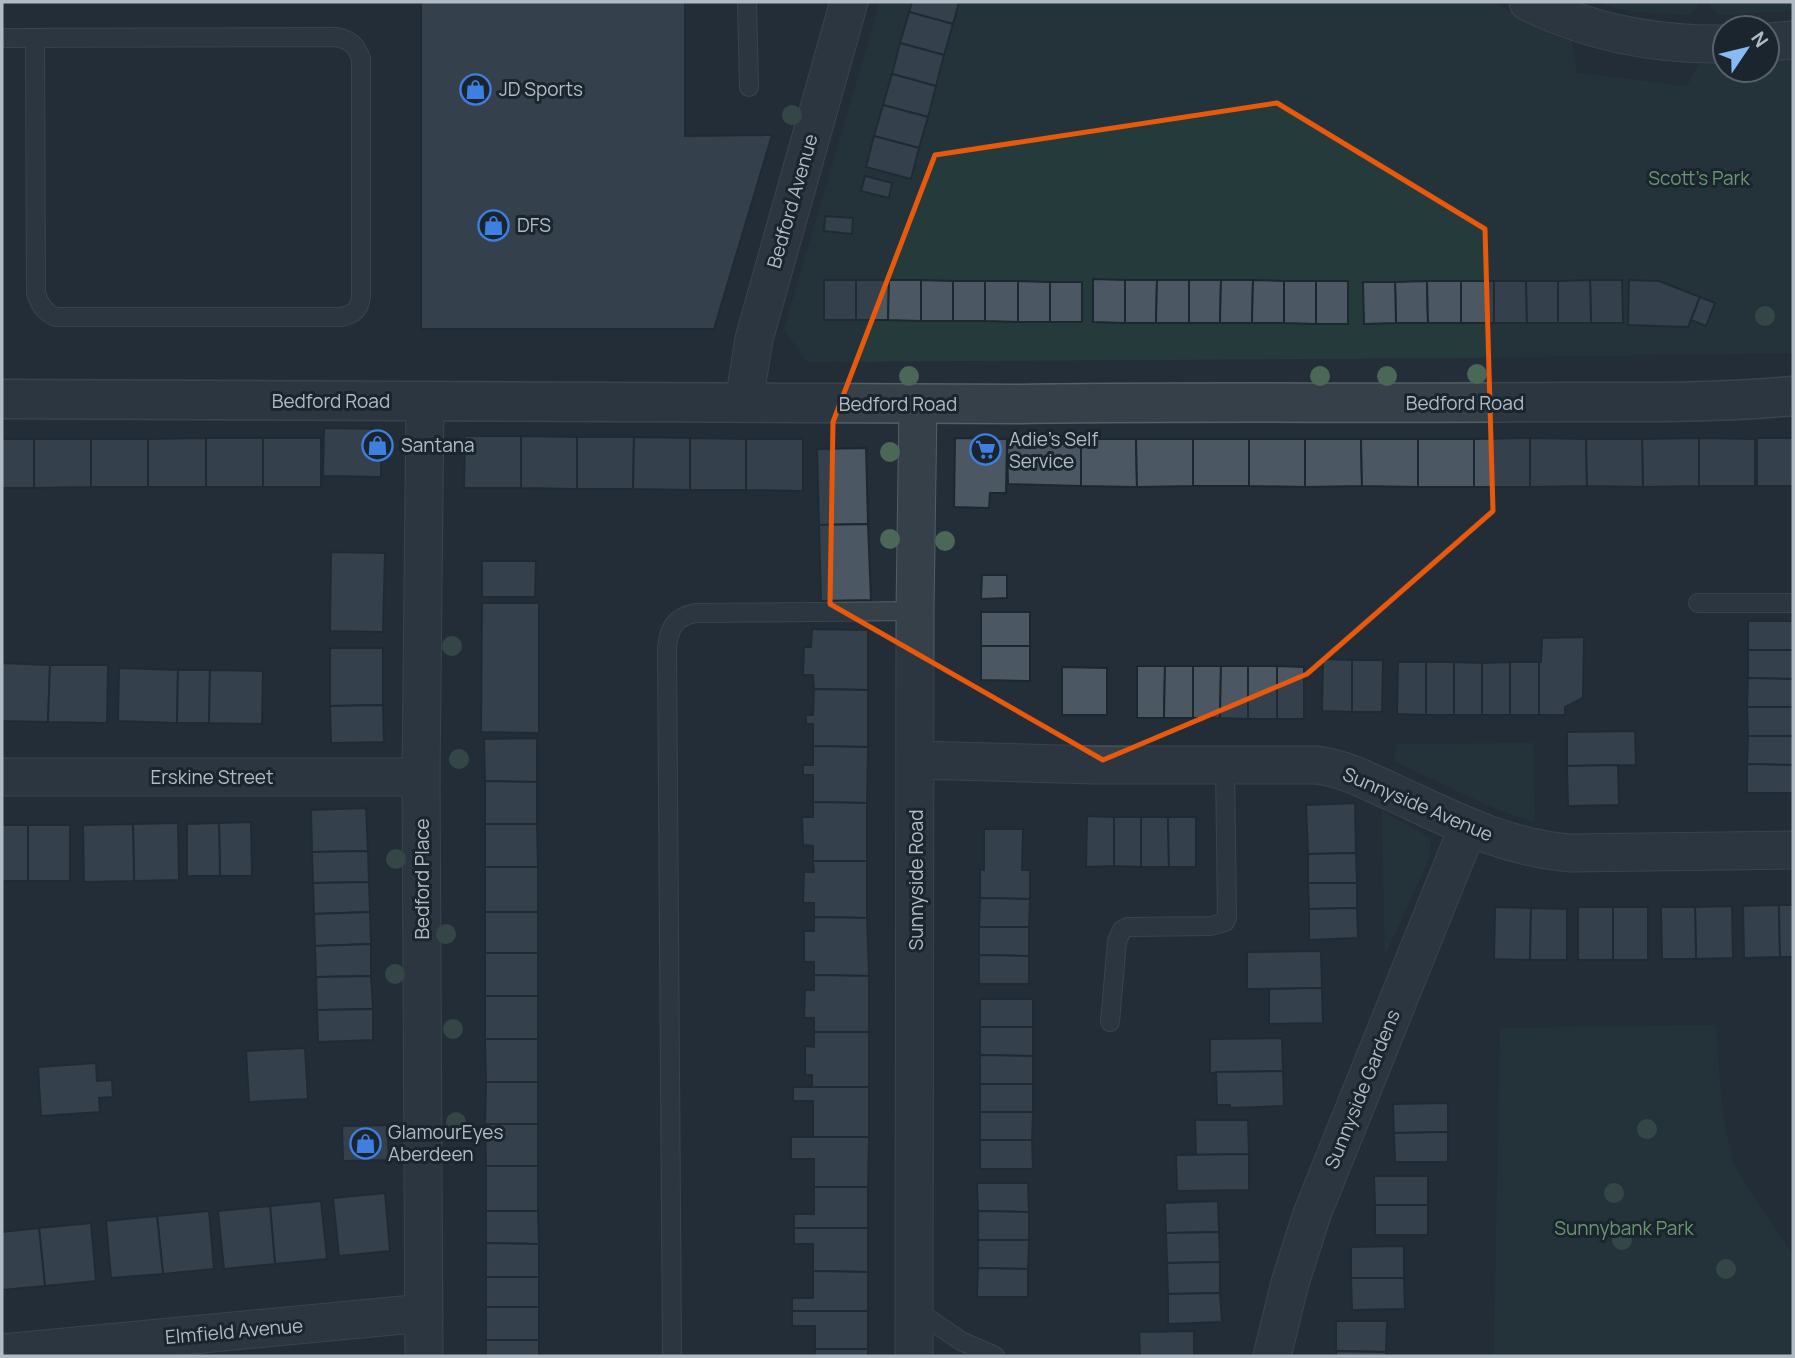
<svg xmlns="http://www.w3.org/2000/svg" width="1795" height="1358" viewBox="0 0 1795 1358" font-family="Manrope,sans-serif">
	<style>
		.green { fill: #253b3b }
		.building { fill: #4b5864; stroke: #1d2730; stroke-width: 2 }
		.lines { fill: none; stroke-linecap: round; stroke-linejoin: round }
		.service-casing { stroke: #545e67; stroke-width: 20 }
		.minor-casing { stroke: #545e67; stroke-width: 39 }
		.tertiary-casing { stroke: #545e67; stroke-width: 41 }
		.service { stroke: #364049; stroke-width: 18 }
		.minor { stroke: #364049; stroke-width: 37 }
		.tertiary { stroke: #364049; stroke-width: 38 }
		.tree { fill: #4a6757 }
		.marked { fill: none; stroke: #e8590c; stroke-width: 5; stroke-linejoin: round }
		.labels { text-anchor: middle; stroke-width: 6; stroke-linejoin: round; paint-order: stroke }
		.poi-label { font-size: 19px; fill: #b1bbc5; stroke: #1b252e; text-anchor: start }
		.park-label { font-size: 19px; fill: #69956f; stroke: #1b252e }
		.street-label { font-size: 19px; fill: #b1bbc5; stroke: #1b252e }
	</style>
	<rect width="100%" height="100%" fill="#232e39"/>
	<g class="green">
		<path d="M880,2H1492L1550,34L1572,42L1577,73L1687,86L1701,59L1725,60V70H1767V60L1793,58V353L1461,358L807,362L784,329Z"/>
		<path d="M1598,2H1697V7L1688,15C1659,13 1626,14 1598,2Z"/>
		<path d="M1711,2H1793V11L1718,15L1711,7Z"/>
		<path d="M1533,743L1535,823L1487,805L1394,761L1397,744Z"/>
		<path d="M1382,811L1427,836L1431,840L1429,859L1385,955Z"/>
		<path d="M1716,1025L1722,1111L1733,1162L1753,1196L1793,1254V1356H1494L1500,1028Z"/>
	</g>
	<g class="building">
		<path d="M421,2H685V136L772,135L714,329H421Z"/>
		<path d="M912,2H959L953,24L909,12Z"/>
		<path d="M909,12L953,24L944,55L900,43Z"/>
		<path d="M900,43L944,55L936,86L892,74Z"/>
		<path d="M892,74L936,86L928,117L883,105Z"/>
		<path d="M883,105L928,117L919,148L874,136Z"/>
		<path d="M874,136L919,148L911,179L866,167Z"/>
		<path d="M865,176L892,183L889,198L861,191Z"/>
		<path d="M825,216L853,218L852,234L824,231Z"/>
		<path d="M1093,279L1125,280V323L1093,322Z"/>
		<rect x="824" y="280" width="32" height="40"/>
		<path d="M856,280H889L888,320H856Z"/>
		<path d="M889,280H921V321L888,320Z"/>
		<path d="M921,280L953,281V321H921Z"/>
		<path d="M1125,280H1157L1156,323H1125Z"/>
		<path d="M1157,280H1189V323H1156Z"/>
		<path d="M1189,280H1221L1220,323H1189Z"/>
		<path d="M1221,280H1253L1252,323H1220Z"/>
		<path d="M1253,280L1284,281V323H1252Z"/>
		<path d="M1590,280H1622L1623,323H1591Z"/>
		<path d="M1590,280L1591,323H1558V281Z"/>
		<path d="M1629,280L1659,281L1700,297L1688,327L1628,325Z"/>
		<rect x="953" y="281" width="32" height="40"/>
		<path d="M985,281H1018V322L985,321Z"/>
		<path d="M1018,281L1050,282V322H1018Z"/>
		<path d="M1284,281H1316V324L1284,323Z"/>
		<rect x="1316" y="281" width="32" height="43"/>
		<path d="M1427,281L1428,323H1396L1395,282Z"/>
		<path d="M1427,281H1461V323H1428Z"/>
		<rect x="1461" y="281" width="33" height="42"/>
		<path d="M1494,281H1526L1527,323H1494Z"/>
		<path d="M1526,281H1558V323H1527Z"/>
		<rect x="1050" y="282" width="32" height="40"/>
		<path d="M1363,282H1395L1396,323L1364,324Z"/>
		<path d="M1700,297L1715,303L1706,326L1691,320Z"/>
		<path d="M324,428L381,429V477L323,476Z"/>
		<path d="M465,436H521V488H464Z"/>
		<path d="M521,436L577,437V489L521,488Z"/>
		<path d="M577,437H634L633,489H577Z"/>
		<path d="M634,437L690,438V490L633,489Z"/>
		<path d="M206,438V487H148V439Z"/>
		<rect x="206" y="438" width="57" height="49"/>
		<rect x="263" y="438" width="58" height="49"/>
		<path d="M690,438L746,439V490H690Z"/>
		<path d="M955,438L1007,439L1006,493H990L989,508L954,507Z"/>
		<path d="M1530,438L1586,439L1587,486L1530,487Z"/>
		<path d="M1530,438V487H1474V439Z"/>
		<path d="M1699,438L1755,439V486H1699Z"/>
		<path d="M1699,438V486L1643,487L1642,439Z"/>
		<rect x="1757" y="438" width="36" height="48"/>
		<rect x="2" y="439" width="32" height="49"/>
		<path d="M34,439H91V487L34,488Z"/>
		<rect x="91" y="439" width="57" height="48"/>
		<path d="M746,439H803V491L746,490Z"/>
		<path d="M1007,439H1081V486L1008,484Z"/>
		<path d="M1081,439H1136L1137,487L1081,486Z"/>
		<path d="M1136,439H1193V486L1137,487Z"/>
		<rect x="1193" y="439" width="56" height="47"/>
		<path d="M1249,439H1305V487L1249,486Z"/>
		<path d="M1305,439H1361L1362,486L1305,487Z"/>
		<path d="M1361,439H1418V487L1362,486Z"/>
		<rect x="1418" y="439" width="56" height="48"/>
		<path d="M1586,439H1642L1643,487L1587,486Z"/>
		<path d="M866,448L868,524L819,525L817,449Z"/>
		<path d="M868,524L871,600L821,601L819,525Z"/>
		<path d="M331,552L385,553L383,632L330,631Z"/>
		<path d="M482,561H536L535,597H482Z"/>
		<path d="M982,575H1007V598L981,599Z"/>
		<path d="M482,603H539V733L481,732Z"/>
		<rect x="981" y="612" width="49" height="34"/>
		<rect x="1748" y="621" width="45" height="29"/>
		<path d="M812,629L868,630V690L814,689L813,675H803L804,647H811Z"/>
		<path d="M1584,637L1583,698L1565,707V715H1539V662H1541L1542,638Z"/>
		<path d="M981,646H1030V681L981,680Z"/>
		<path d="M330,648H383V705L330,706Z"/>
		<path d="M1748,650H1793V679L1748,678Z"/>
		<path d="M1323,659L1352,660V712L1322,711Z"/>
		<path d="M1352,660H1383L1382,712H1352Z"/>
		<path d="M1398,662H1426V715L1397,714Z"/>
		<rect x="1426" y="662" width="28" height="53"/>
		<path d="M1454,662L1482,663V715H1454Z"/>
		<rect x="1510" y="662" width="29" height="53"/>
		<path d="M1510,662V715H1482V663Z"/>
		<path d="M2,663L50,665L48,722L2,721Z"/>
		<path d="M50,665H108L107,723L48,722Z"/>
		<path d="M1137,666H1165L1164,718H1137Z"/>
		<path d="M1165,666H1193V718H1164Z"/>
		<path d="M1193,666H1221L1220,718H1193Z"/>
		<path d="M1221,666H1248V719L1220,718Z"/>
		<rect x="1248" y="666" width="29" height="53"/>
		<path d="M1277,666L1304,667V719H1277Z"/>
		<path d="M1062,667L1107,668V715H1062Z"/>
		<path d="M119,668L178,670L177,723L118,721Z"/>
		<path d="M178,670H210L209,723H177Z"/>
		<path d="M210,670L263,671L262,724L209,723Z"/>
		<path d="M1748,678L1793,679V707H1747Z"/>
		<path d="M814,689L868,690V747L813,746V724H806V715H813Z"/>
		<path d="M383,705L384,742L331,743L330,706Z"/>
		<path d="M1747,707H1793V736H1748Z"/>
		<path d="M1635,731L1636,765L1567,766V732Z"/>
		<path d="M1748,736H1793V765L1747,764Z"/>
		<path d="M537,738V782L485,781L484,739Z"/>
		<path d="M813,746L868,747L867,803L813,802V775H803V765H813Z"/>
		<path d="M1747,764L1793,765V793H1747Z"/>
		<path d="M1618,765L1619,805L1568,806L1567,766Z"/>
		<path d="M485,781L537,782V824H485Z"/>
		<path d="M813,802L867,803V861H813V846L803,845L802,817H813Z"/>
		<path d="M1355,803L1356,853L1308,854L1306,805Z"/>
		<path d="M366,808L368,851L312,852L311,810Z"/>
		<path d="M1087,816L1114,817V866L1086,867Z"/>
		<path d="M1114,817H1141V867L1114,866Z"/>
		<path d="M1141,817H1168L1169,867H1141Z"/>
		<path d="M1168,817H1196V867H1169Z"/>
		<path d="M251,822L252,876H220L219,823Z"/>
		<path d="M178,823L179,880L134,881L133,824Z"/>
		<path d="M219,823L220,876H187V824Z"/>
		<path d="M133,824L134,881L84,882L83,825Z"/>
		<path d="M485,824H537L538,867H485Z"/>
		<rect x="2" y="825" width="26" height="56"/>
		<rect x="28" y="825" width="42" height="56"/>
		<path d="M984,829H1023L1022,870H1030V899L980,898V869L984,870Z"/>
		<path d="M368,851L369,882L313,883L312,852Z"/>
		<path d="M1356,853L1357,883H1308V854Z"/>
		<path d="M813,861H867V918L814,917V903H803L804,872H814Z"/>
		<rect x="485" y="867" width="53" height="45"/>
		<path d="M369,882L370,912L314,914L313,883Z"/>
		<path d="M1308,883H1357V908L1309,909Z"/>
		<path d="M980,898L1030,899L1029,927H979Z"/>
		<path d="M1779,905L1780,957L1744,958L1743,906Z"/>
		<path d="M1779,905H1793V957H1780Z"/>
		<path d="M1732,906L1733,958L1696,959L1695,907Z"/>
		<path d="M1495,907L1531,908L1530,960L1494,959Z"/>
		<rect x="1578" y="907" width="35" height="53"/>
		<rect x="1613" y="907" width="35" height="53"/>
		<path d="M1661,907H1695L1696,959H1662Z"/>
		<path d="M1357,908L1358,938L1309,940V909Z"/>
		<path d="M1531,908L1567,909V960H1530Z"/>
		<path d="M370,912L371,944L315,946L314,914Z"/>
		<rect x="485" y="912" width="53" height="41"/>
		<path d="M814,917L867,918L869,976L814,975V962H804V931H814Z"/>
		<path d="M979,927H1029V956L979,955Z"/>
		<path d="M371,944V976L316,977L315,946Z"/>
		<path d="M1321,951L1322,988L1247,989V952Z"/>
		<rect x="485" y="953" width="53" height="43"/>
		<path d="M979,955L1029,956V984H979Z"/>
		<path d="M814,975L869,976V1032H814V1018H804L805,990H814Z"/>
		<path d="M371,976L373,1009L317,1010L316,977Z"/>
		<path d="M1322,988L1323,1023L1269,1024V989Z"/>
		<rect x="485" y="996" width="53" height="43"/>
		<rect x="980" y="999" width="53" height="28"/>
		<path d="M373,1009V1040L318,1042L317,1010Z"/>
		<path d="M980,1027H1033V1056L980,1055Z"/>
		<path d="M814,1032H869V1087H812V1075H805V1046L814,1047Z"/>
		<path d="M1282,1038L1283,1071L1210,1073V1039Z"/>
		<path d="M485,1039H538V1082H486Z"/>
		<path d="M305,1048L308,1099L249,1102L246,1051Z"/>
		<path d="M980,1055L1033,1056V1084H980Z"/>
		<path d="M96,1063L97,1081L112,1080L113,1097L99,1098L100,1112L41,1116L38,1067Z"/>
		<path d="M1283,1071L1284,1106L1230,1108V1105H1217L1216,1072Z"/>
		<path d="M486,1082H538V1124H485Z"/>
		<rect x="980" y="1084" width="53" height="28"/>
		<path d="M793,1087H869V1137H813V1101H793Z"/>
		<path d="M1448,1103V1132L1394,1133L1393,1104Z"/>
		<path d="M980,1112H1033L1032,1140H980Z"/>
		<path d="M1195,1120H1248L1249,1154L1196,1155Z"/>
		<path d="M485,1124H538V1166H486Z"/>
		<path d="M387,1125L389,1160L343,1161L342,1126Z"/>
		<path d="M1448,1132V1162H1395L1394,1133Z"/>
		<path d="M791,1137H869L868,1187H814V1159H791Z"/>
		<path d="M980,1140H1032L1033,1169H980Z"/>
		<path d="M1249,1154V1190L1177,1191L1176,1155Z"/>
		<rect x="486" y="1166" width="52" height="45"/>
		<path d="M1374,1176H1428V1205H1375Z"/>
		<path d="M977,1183H1028L1029,1212L978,1211Z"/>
		<path d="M814,1187H868V1228H794V1214H814Z"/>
		<path d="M385,1193L390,1251L339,1256L333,1198Z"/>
		<path d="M321,1201L327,1259L275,1264L270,1206Z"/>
		<path d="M1218,1201L1219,1232L1166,1233L1165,1203Z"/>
		<rect x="1375" y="1205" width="53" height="30"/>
		<path d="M270,1206L275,1264L224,1269L218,1211Z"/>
		<path d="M209,1211L214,1269L163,1274L157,1216Z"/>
		<path d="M486,1211H538L539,1244L486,1243Z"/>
		<path d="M978,1211L1029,1212V1240H978Z"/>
		<path d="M157,1216L163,1274L111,1278L106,1221Z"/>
		<path d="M91,1223L96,1281L45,1286L39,1228Z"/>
		<path d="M39,1228L45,1286L2,1290V1232Z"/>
		<path d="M794,1228H868V1272L813,1271V1244H794Z"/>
		<path d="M1219,1232L1220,1262L1167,1263L1166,1233Z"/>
		<path d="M978,1240H1029L1028,1269L978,1268Z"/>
		<path d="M486,1243L539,1244V1277H486Z"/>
		<path d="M1404,1246V1278H1351V1247Z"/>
		<path d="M1220,1262V1293L1168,1294L1167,1263Z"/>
		<path d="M978,1268L1028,1269V1297H977Z"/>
		<path d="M813,1271L868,1272V1311H792V1298H813Z"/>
		<rect x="486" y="1277" width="53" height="30"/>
		<path d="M1351,1278H1404L1405,1309L1352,1310Z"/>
		<path d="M1220,1293L1222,1322L1168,1324V1294Z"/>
		<rect x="486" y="1307" width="53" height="33"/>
		<path d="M792,1311H868V1349H815V1326H792Z"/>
		<path d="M1336,1321H1387L1386,1352L1336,1351Z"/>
		<path d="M1194,1331V1356H1140L1139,1332Z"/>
		<rect x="486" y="1340" width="53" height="16"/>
		<rect x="815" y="1349" width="53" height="7"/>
		<path d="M1336,1351L1386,1352V1356H1336Z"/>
	</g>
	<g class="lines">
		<defs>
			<g id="service">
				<path d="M747,2L749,87"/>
				<path d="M2,38L336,37C351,40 356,45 361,59V297C359,310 354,314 341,317H56C44,312 40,305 36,293L35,38"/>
				<path d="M1698,603H1793"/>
				<path d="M1110,1022L1117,941L1122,930L1128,927L1211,926L1225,922L1227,917L1225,764"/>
				<path d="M914,1309L961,1341L995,1356"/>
				<path d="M672,1356L667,648C669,627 675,617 696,613L915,611"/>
			</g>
			<g id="minor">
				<path d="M1528,2C1590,33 1656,45 1725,44"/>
				<path d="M1767,42L1793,40"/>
				<path d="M744,402L754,339L849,2"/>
				<path d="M916,760L1096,765H1318C1346,769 1369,782 1394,793C1453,820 1505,848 1571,853L1793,850"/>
				<path d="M2,777H421"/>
				<path d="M2,1353L424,1313"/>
				<path d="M424,1356L421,777L425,402"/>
				<path d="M914,1356L915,611L918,404"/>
				<path d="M1272,1356L1290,1283L1312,1214L1468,827"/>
			</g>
			<path id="tertiary" d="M2,399L1022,404C1201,401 1380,404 1559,402C1637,402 1716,403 1793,396"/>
		</defs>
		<use href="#service" class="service-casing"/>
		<use href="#minor" class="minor-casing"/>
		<use href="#tertiary" class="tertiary-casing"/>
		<use href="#service" class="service"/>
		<use href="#minor" class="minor"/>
		<use href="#tertiary" class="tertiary"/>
	</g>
	<g class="tree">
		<circle cx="792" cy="115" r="10"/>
		<circle cx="1765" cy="316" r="10"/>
		<circle cx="1477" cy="374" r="10"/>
		<circle cx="909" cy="376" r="10"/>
		<circle cx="1320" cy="376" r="10"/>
		<circle cx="1387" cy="376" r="10"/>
		<circle cx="890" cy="452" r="10"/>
		<circle cx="890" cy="539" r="10"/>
		<circle cx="945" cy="541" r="10"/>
		<circle cx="452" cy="646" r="10"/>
		<circle cx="459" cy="759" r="10"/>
		<circle cx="396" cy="859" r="10"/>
		<circle cx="446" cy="934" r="10"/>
		<circle cx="395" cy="974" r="10"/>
		<circle cx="453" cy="1029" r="10"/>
		<circle cx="456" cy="1122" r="10"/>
		<circle cx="1647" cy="1129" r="10"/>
		<circle cx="1614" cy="1193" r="10"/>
		<circle cx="1622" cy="1240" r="10"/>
		<circle cx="1726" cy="1269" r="10"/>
	</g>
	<path d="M0 0H1795V1358H0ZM1277,103L1485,229L1493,511L1307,674L1103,760L830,604L833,422L935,155Z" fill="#232e39" fill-opacity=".55" fill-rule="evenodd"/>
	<path class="marked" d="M1277,103L1485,229L1493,511L1307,674L1103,760L830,604L833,422L935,155Z"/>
	<defs>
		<symbol id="shop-ring" viewBox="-11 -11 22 22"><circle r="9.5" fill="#1b252e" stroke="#3f7fe0" stroke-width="1.5"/><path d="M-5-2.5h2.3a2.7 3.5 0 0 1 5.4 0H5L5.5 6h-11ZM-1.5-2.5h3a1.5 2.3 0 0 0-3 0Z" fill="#3f7fe0"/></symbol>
		<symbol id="supermarket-ring" viewBox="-11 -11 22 22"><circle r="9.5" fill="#1b252e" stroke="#3f7fe0" stroke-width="1.5"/><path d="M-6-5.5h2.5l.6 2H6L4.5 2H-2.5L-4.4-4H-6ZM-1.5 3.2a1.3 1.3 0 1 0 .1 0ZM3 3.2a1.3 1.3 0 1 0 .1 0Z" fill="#3f7fe0"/></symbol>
	</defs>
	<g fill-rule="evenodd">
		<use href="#shop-ring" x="458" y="72" width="35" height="35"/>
		<use href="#shop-ring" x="476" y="208" width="35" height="35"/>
		<use href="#shop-ring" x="360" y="428" width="35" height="35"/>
		<use href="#supermarket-ring" x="968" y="432" width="35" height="35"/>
		<use href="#shop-ring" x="348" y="1126" width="35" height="35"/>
	</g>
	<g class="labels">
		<g class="poi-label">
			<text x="499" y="96">JD Sports</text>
			<text x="517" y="232">DFS</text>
			<text x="1009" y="446">Adie's Self<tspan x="1009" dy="22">Service</tspan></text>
			<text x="401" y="452">Santana</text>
			<text x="388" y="1139">GlamourEyes<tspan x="388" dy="22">Aberdeen</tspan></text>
		</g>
		<g class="park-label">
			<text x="1699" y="185">Scott's Park</text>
			<text x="1624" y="1235">Sunnybank Park</text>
		</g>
		<g class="street-label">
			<text transform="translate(792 201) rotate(-74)" y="7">Bedford Avenue</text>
			<text x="331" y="408">Bedford Road</text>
			<text x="1465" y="410">Bedford Road</text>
			<text x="898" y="411">Bedford Road</text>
			<text x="212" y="784">Erskine Street</text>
			<text transform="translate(1418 804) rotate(23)" y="7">Sunnyside Avenue</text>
			<text transform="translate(422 879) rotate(-90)" y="7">Bedford Place</text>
			<text transform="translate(916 880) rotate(-90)" y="7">Sunnyside Road</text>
			<text transform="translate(1362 1089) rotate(-68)" y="7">Sunnyside Gardens</text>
			<text transform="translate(234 1331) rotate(-5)" y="7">Elmfield Avenue</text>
		</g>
	</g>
	<rect width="1795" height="1358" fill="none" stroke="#b1bbc5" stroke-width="7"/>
	<g transform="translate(1746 49) rotate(55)"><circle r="33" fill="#1b252e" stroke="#57616a" stroke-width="2"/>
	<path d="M0-5L12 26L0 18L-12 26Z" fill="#89bbf2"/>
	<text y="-10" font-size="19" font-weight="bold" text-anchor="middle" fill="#b1bbc5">N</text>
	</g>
</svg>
